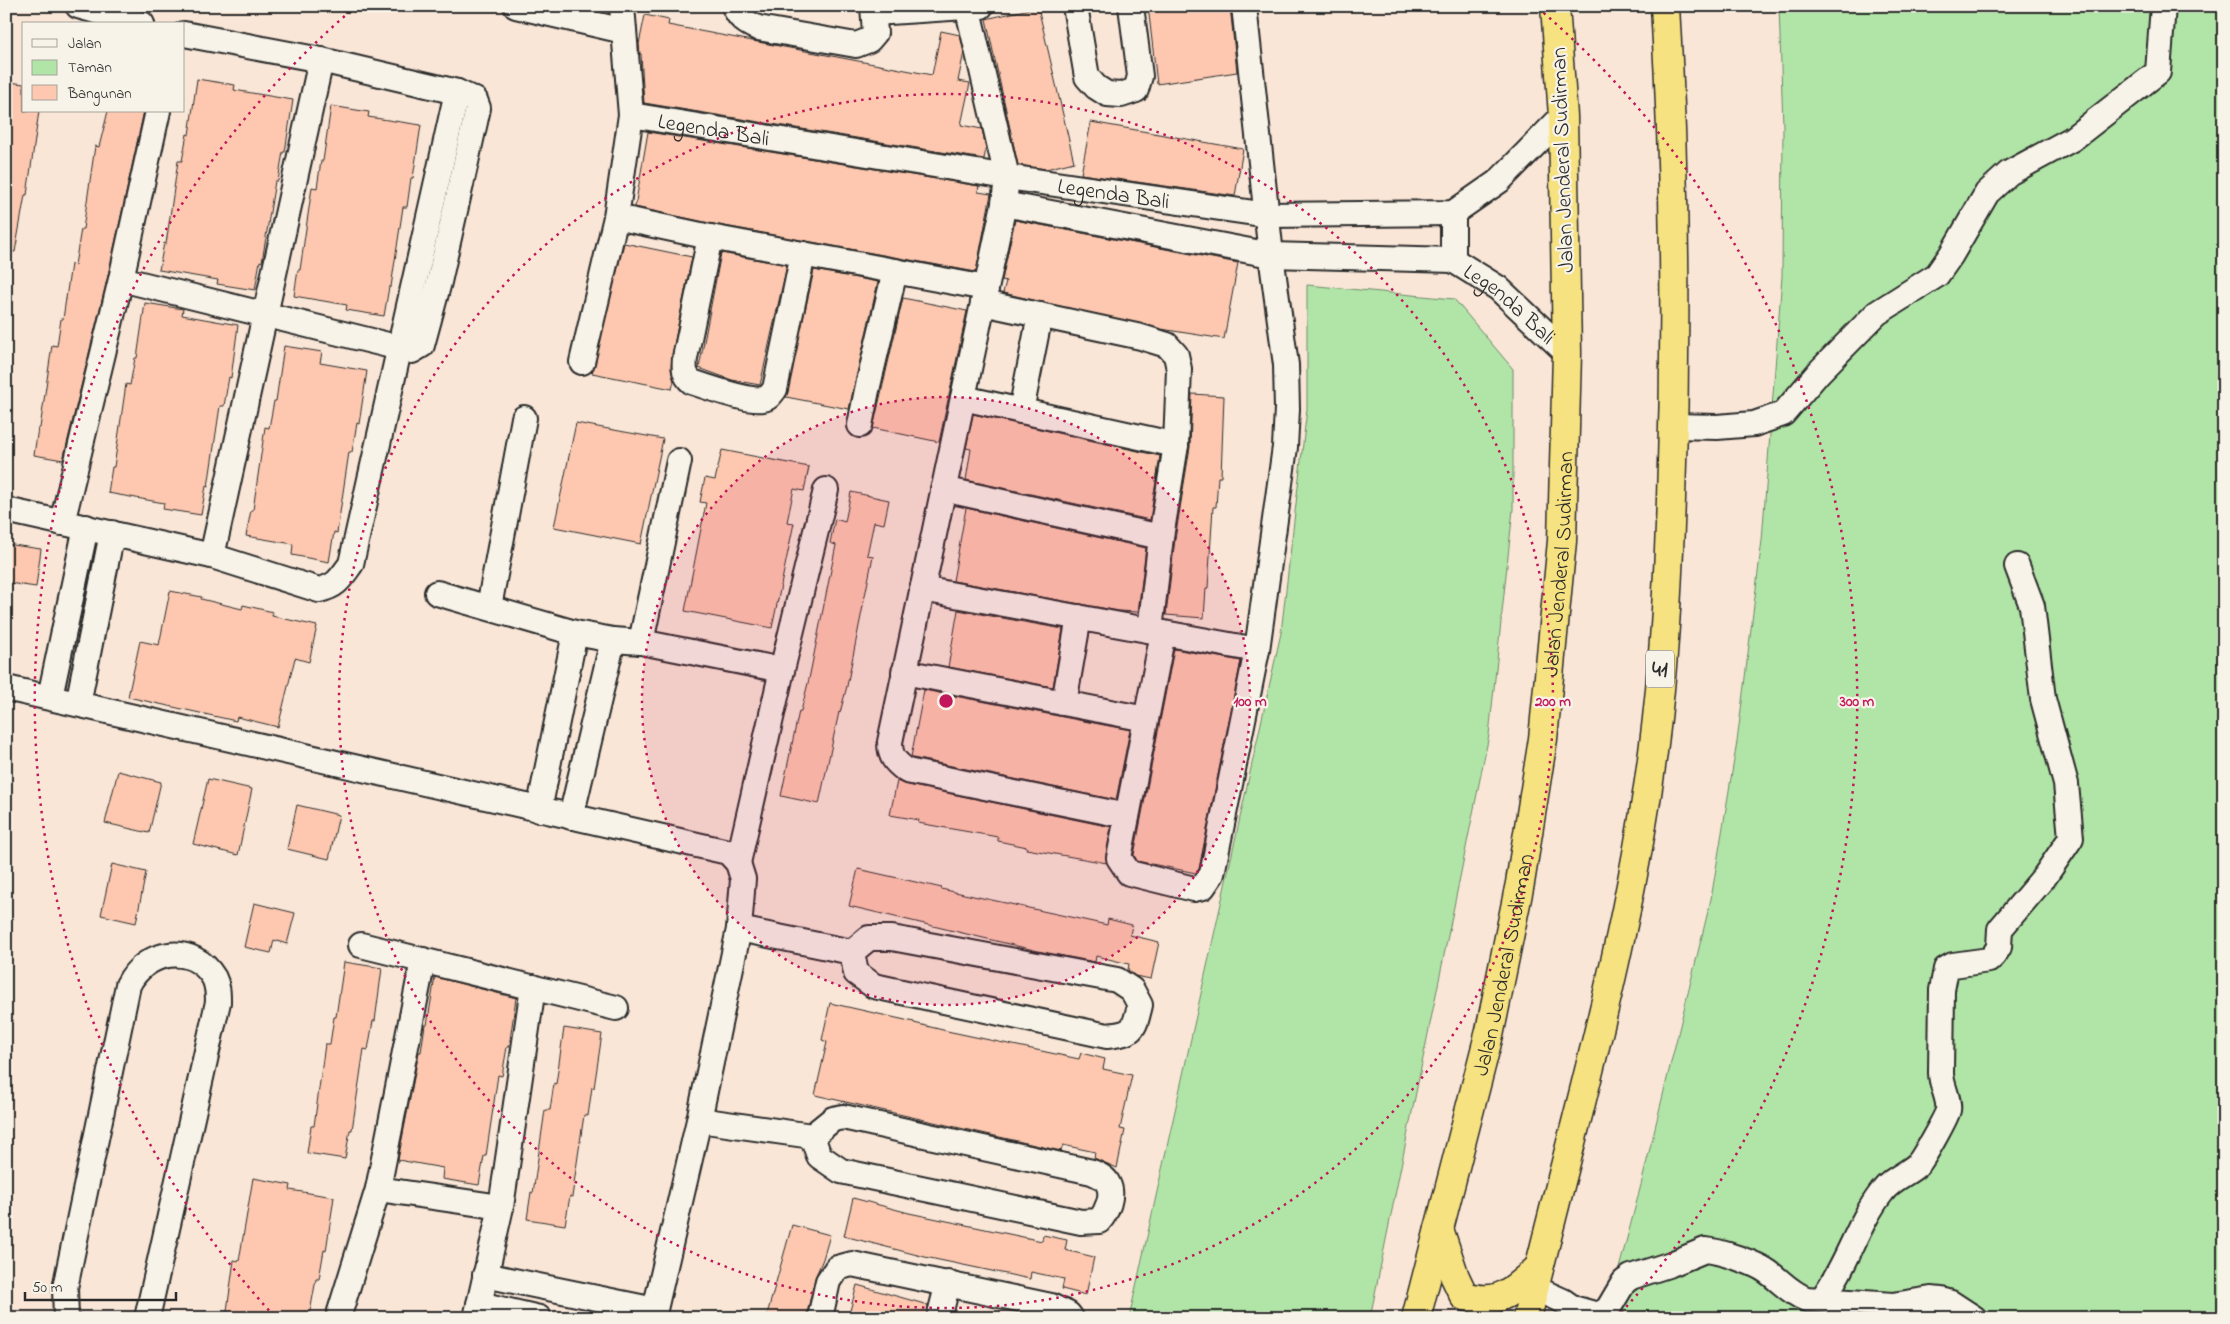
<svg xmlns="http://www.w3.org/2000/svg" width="2230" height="1324" viewBox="0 0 2230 1324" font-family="'Indie Flower',sans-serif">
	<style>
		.green { fill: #b1e5a7; stroke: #6e8869 }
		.building { fill: #fdc8af; stroke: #2b2b2b }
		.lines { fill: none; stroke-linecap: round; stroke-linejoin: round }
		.minor-casing { stroke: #2b2b2b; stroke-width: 28 }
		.highway-casing { stroke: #2b2b2b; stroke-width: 31 }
		.minor { stroke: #f7f3e8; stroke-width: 24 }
		.highway { stroke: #f7e281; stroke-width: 28 }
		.ring { fill: none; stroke: #c2185b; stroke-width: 2.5; stroke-dasharray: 2.5 5 }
		.labels { text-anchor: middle; stroke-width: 4.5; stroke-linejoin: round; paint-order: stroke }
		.shield { fill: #f7f3e8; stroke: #686764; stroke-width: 1 }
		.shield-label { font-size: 21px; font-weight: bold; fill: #2b2b2b }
		.street-label { font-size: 22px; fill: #2b2b2b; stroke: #f7f3e8 }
		.centre { fill: #c2185b; stroke: #f7f3e8; stroke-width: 2.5 }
		.ring-label { font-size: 15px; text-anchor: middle; font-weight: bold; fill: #c2185b; stroke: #f7f3e8; stroke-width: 4.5; stroke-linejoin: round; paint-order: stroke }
	</style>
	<rect width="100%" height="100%" fill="#f9e6d7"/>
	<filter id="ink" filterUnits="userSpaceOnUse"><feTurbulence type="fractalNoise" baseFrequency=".02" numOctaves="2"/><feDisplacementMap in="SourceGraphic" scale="10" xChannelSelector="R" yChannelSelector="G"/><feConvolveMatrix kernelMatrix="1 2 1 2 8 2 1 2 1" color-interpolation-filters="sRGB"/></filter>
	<g filter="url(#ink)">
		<g class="green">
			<path d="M1779,6H2224V1318H1606L1641,1185L1711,899L1737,742L1762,540L1782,276L1783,126Z"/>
			<path d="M1307,285L1454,299L1513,369V509L1489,735L1370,1318H1129L1281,633L1307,409Z"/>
		</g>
		<g class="building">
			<path d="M1148,6H1230L1237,72L1157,84Z"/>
			<path d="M1038,7L1074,162L1046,169L1018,165L986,19Z"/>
			<path d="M645,15L669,20L668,25L932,75L941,31L960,35L964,52L958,81L970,83L961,125L982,129L986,149L984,159L644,103L641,54H640L639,44Z"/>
			<path d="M197,79L235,85L234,90L293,100L285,152H283L278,181H275L262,262L260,261L255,290L217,284L218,280L159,270L164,243L166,244L178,161H182L187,134L189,135Z"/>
			<path d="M9,82L24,84V111H39L27,195H25L15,252L6,251V98Z"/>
			<path d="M331,106L369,112L368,117L421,125L413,178H411L407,207H403L391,287H389L384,316L346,310L347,305L294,296L298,270H300L312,187L317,188L321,161H323Z"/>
			<path d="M108,111H144L108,276L63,460L34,455L38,428H40L52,345L57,346L61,319H63L71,264L75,265L81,229H83L95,146L99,147Z"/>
			<path d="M1091,122L1243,149L1235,196L1081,174Z"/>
			<path d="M648,132L979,186L978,192L991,194L976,272L713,224L635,207Z"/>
			<path d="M1015,220L1238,263L1224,339L1161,329L1003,293L1006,281L1002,280Z"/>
			<path d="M624,243L692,257L672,355L671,369L674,381L672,389L592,373Z"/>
			<path d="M721,253L787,265L760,385L732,380L699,368Z"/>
			<path d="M814,270L878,282L849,409L786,397Z"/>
			<path d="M903,298L967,311L939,442L873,428Z"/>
			<path d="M145,303L183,309L182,315L238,325L231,378L229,377L224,406H220L208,487L206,486L201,515L163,509L164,503L108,493L112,467H114L126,384L130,385L135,358H137Z"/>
			<path d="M284,346L322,352L320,363L367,371L359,424L357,423L352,452H349L337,533L334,532L329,562L292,555L293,544L246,536L251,510H253L265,427L269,428L274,401H276Z"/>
			<path d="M1192,394L1224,396L1221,477H1218L1216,507H1213L1208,588H1206L1204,618L1166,615L1175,539L1190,447Z"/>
			<path d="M973,414L1160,456L1150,520L966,480L971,449L966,448Z"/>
			<path d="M576,423L663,439L641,544L554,527Z"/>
			<path d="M722,450L809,467L804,491L794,489L787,522L794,523L772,628L685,611L706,503L700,502L705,478L715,480Z"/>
			<path d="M851,492L889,500L884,524L874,522L867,555L873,556L847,686L840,713L839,712L819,804L781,796L799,711H801L809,679L836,545L830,543L835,519L845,522Z"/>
			<path d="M966,508L1146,548L1138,612L1119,611L953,581Z"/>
			<path d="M6,544L41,549L36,587L9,583L10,581H6Z"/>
			<path d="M170,591L202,597L201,599L242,609L243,605L273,612L272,616L317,626L309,662L295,658L278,727L237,717L236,721L128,697L140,641L159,645Z"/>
			<path d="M958,610L1063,629L1053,687L948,667Z"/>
			<path d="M1174,649L1241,661L1199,869L1196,873L1137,861L1134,855Z"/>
			<path d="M924,690L1130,730L1116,800L913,758L911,757Z"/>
			<path d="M118,771L161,782L149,833L105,823Z"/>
			<path d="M208,779L252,789L238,855L193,844Z"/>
			<path d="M897,781L904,784L1111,827L1106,855L1107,863L1026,849L1027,847L998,841V837L918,823L919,820L890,815Z"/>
			<path d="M297,805L339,815L329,859L287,849Z"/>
			<path d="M112,864L146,872L136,923L101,915Z"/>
			<path d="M858,869L942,888L941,889L1107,925L1108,919L1132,925L1130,935L1159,942L1151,979L1135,976L1128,970L1129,964L1096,956L1095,962L1038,951L849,906Z"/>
			<path d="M254,903L295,913L287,944L274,940L271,953L244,947Z"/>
			<path d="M344,962L382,968L375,1021H373L368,1050L364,1049L352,1130H350L345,1159L307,1153L311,1126H314L325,1044H330L334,1017H336Z"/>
			<path d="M435,977L516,998L509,1047H507L502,1076L498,1075L486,1156H484L479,1185L442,1179L443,1168L398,1160L419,1052H421L425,1025H427Z"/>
			<path d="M830,1003L914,1022V1023L947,1031L1079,1059L1081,1053L1105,1059L1103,1069L1132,1075L1120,1129L1125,1130L1117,1168L1094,1158L1095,1152L1063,1145L1061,1151L815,1095L827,1042L822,1040Z"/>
			<path d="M564,1028L602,1034L594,1088L592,1087L588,1116L584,1115L572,1197L570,1196L565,1225L527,1219L531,1192L533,1193L545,1110H550L554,1083L556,1084Z"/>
			<path d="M253,1178L291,1185L290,1190L334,1197L326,1251L324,1250L319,1279H316L309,1318H226L234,1260L239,1261Z"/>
			<path d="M853,1198L909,1213L1042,1241L1043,1235L1067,1240L1065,1250L1094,1257L1086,1295L1062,1289L1064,1279L1031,1272L1030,1279L925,1257L844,1236Z"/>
			<path d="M792,1225L830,1235L823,1259L815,1278L806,1318H766Z"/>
			<path d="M857,1285L928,1305L926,1318H848Z"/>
		</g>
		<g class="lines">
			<defs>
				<g id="minor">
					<path d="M78,6L142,24"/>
					<path d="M516,6L624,31"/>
					<path d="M734,6C739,18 746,23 758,28L856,45L869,40L875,33L873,6"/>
					<path d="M967,6L1007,177L1004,204L890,742C890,757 895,762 907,771L1127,816"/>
					<path d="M1075,6L1087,77L1096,87L1107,94L1121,95L1136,90L1140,76L1131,6"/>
					<path d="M874,13L981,6"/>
					<path id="s1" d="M631,115L1007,177L1268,215L1453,213L1499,181L1563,116"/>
					<path id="s2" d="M1004,204L1271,255L1453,260L1498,288L1567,353"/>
					<path d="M1453,213V260"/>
					<path d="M616,217L710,237L986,288"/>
					<path d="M710,237L685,358C684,369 684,375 692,382C707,387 749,402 763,399C769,398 771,394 775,389L803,254"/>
					<path d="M121,279L412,351L422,345L439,282L475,122L478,108L475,100L457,92L321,60L184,34"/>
					<path d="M983,303L1141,337L1167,345L1176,355L1179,369L1176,445L1161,537L1150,630"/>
					<path d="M582,362L616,217L631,115L622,6"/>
					<path d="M963,398L1176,445"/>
					<path d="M1021,411L1040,315"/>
					<path d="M860,425L867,390L895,271"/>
					<path d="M1674,426L1717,427L1754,424L1783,414L1819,372L1877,313L1937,275L1951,255L1987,193L2009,173L2072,139L2158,72L2163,6"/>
					<path d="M943,489L1161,537"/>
					<path d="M6,510L212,556L319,590C337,586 340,579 351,564L457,92"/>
					<path d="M62,523L121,279L158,111"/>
					<path d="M212,556L321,60"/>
					<path d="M922,589L1257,650"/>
					<path d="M437,593L575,633L613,640L641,642L782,670"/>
					<path d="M489,607L524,418"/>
					<path d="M1163,633L1119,858L1129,873L1194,889L1203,887L1212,874L1257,650L1285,447L1287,409L1286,365L1271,255L1244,6"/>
					<path d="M641,642L679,461"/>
					<path d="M904,672L1146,719"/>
					<path d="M6,688L728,852L738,863L743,879L739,929L699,1120L653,1318"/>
					<path d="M50,697L86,527"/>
					<path d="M1064,703L1079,617"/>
					<path d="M78,704L112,533"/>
					<path d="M539,810L575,633"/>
					<path d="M571,817L613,640"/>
					<path d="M738,863L782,670L826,490"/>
					<path d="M739,929L852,952L869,938H892L1117,980L1132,990L1140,1005C1134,1030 1134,1033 1107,1036L874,986L856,973L852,952"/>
					<path d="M361,945L616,1008"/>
					<path d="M699,1120L812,1136L833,1119L843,1117L1092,1172C1098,1175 1105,1177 1108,1184C1114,1195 1107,1212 1099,1221L1081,1222L841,1171L819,1156L812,1136"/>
					<path d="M378,1189L501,1207"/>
					<path d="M485,1275L655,1310"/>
					<path d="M1534,1288L1563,1301L1573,1308L1598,1315L1608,1309L1624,1282L1631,1277L1671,1264L1705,1250C1720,1251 1756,1263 1768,1272C1782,1282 1789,1292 1806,1299L1893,1305L1931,1299L1941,1300L1951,1303L1974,1318"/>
					<path d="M1822,1299C1847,1266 1857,1224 1882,1192C1892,1178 1908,1174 1918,1164C1923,1159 1947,1116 1948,1110C1950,1099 1941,1086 1941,1073L1942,990L1946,969L1953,965L1989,960L1994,955L1999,947L2000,929L2045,876L2071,838L2066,784L2043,699L2032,606L2017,566"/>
					<path d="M479,1304L539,1318"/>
					<path d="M66,1318L65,1288L128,985C145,950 193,942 214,978C218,986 218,994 218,1002L147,1318"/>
					<path d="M338,1318L378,1189L423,960"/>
					<path d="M476,1318L501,1207L533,987"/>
					<path d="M820,1318L828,1281L837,1268L852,1264L1051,1306L1068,1314L1071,1318"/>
					<path d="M939,1318L948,1283"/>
				</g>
				<g id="highway">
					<path d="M1439,1229L1455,1277L1464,1296C1502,1307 1511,1290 1539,1268"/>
					<path id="s3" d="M1416,1318L1490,1031L1520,883L1543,739L1562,541L1567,353L1563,116L1555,6"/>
					<path d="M1527,1318C1572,1130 1628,944 1653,752C1664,668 1668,584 1671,499C1677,335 1675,170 1665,6"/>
				</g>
			</defs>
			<use href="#minor" class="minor-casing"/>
			<use href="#highway" class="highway-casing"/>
			<use href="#minor" class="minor"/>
			<use href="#highway" class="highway"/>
		</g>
	</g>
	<circle cx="946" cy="701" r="304" fill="#c2185b" fill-opacity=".12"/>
	<g class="ring">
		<circle cx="946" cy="701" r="304"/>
		<circle cx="946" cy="701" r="607"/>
		<path d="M274 1316A911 911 0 0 1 354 8M1538 8A911 911 0 0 1 1618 1316"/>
	</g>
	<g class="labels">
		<rect class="shield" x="1646" y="650.5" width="28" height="37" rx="4"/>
		<g class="shield-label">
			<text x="1660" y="676">41</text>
		</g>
		<g class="street-label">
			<text dy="8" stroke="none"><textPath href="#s1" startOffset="84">Legenda Bali</textPath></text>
			<text transform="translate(1561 160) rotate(-92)" y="8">Jalan Jenderal Sudirman</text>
			<text dy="8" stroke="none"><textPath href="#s1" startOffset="489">Legenda Bali</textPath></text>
			<text dy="8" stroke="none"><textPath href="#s2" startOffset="526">Legenda Bali</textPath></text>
			<text dy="8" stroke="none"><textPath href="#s3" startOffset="769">Jalan Jenderal Sudirman</textPath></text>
			<text dy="8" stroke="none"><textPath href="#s3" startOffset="364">Jalan Jenderal Sudirman</textPath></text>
		</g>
	</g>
	<circle cx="946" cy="701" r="8" class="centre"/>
	<g class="ring-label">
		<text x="1250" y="706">100 m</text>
		<text x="1553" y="706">200 m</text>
		<text x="1857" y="706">300 m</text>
	</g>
	<rect width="2230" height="1324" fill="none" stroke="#f7f3e8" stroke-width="25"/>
	<rect x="12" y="12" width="2205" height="1299" fill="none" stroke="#2b2b2b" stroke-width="2" filter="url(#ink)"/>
	<rect x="22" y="22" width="162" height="90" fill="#f7f3e8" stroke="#a5a39c"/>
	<rect x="32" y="39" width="25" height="8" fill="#f7f3e8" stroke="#a5a39c"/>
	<text x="68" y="48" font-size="15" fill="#2b2b2b">Jalan</text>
	<rect x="32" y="60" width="25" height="15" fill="#b1e5a7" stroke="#a5a39c"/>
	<text x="68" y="72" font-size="15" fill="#2b2b2b">Taman</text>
	<rect x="32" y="85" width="25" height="15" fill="#fdc8af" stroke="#a5a39c"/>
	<text x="68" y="98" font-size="15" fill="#2b2b2b">Bangunan</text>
	<path d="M25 1292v8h151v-8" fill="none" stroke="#2b2b2b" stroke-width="2.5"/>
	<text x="32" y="1292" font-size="15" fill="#2b2b2b" stroke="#f7f3e8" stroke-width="4" paint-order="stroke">50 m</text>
</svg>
